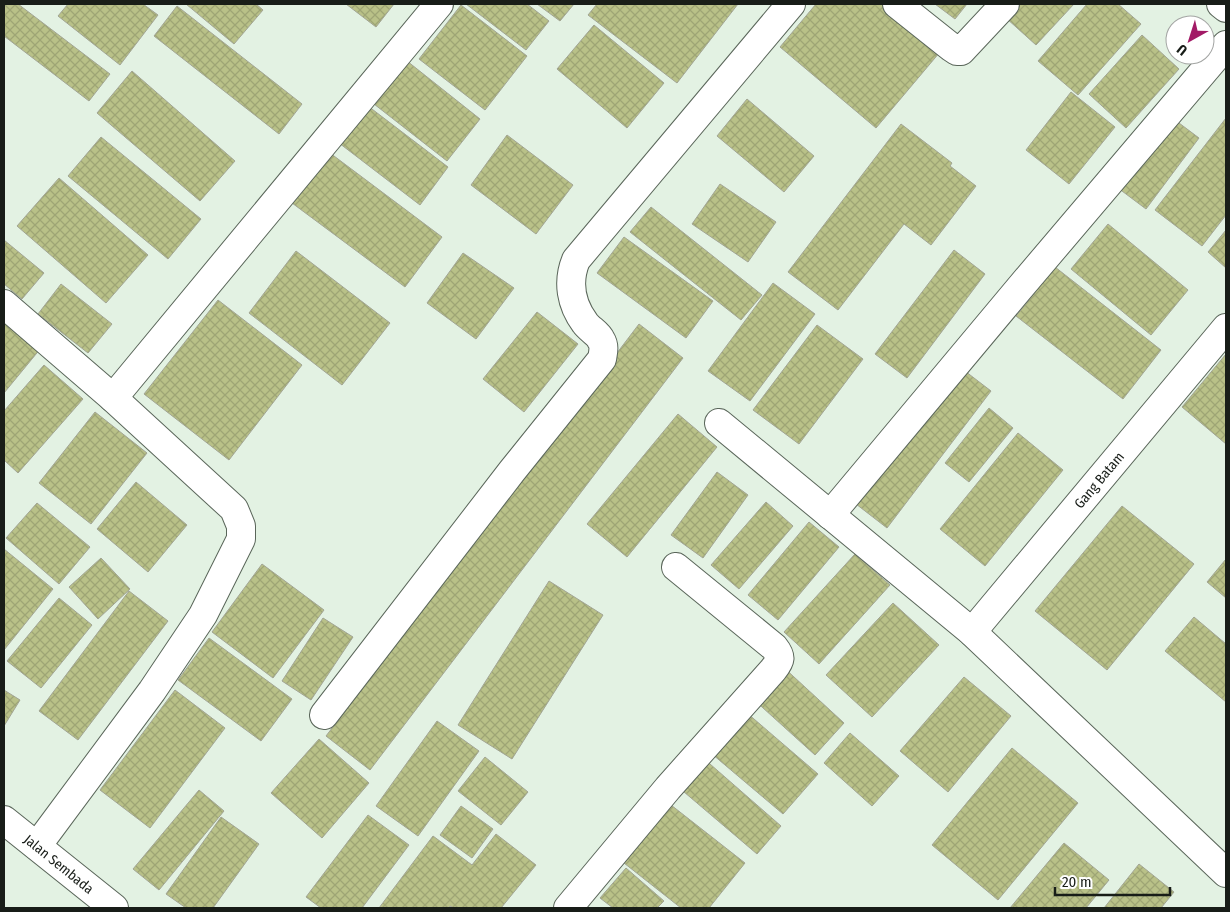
<svg xmlns="http://www.w3.org/2000/svg" width="1230" height="912" viewBox="0 0 1230 912" font-family="'Fira Sans Condensed',sans-serif">
	<style>
		.building { fill: url(#building-cross-hatch); stroke: #a2a594 }
		.lines { fill: none; stroke-linecap: round; stroke-linejoin: round }
		.minor-casing { stroke: #5a665a; stroke-width: 30 }
		.tertiary-casing { stroke: #5a665a; stroke-width: 30 }
		.minor { stroke: #fff; stroke-width: 28 }
		.tertiary { stroke: #fff; stroke-width: 28 }
		.labels { text-anchor: middle; stroke-width: 5; stroke-linejoin: round; paint-order: stroke }
		.street-label { font-size: 14px; fill: #181d18; stroke: #fff }
	</style>
	<defs>
		<pattern id="building-cross-hatch" width="8" height="8" patternUnits="userSpaceOnUse" patternTransform="scale(1.25)"><rect width="8" height="8" fill="#b9c188"/><path d="M0 0l8 8M0 8l8-8" fill="none" stroke="#9ea575"/></pattern>
	</defs>
	<rect width="100%" height="100%" fill="#e3f2e3"/>
	<g class="building">
		<path d="M4,4H18L110,74L89,101L4,36Z"/>
		<path d="M68,4H143L158,15L120,65L58,16Z"/>
		<path d="M186,4H256L263,10L234,44Z"/>
		<path d="M346,4H394L376,27Z"/>
		<path d="M466,4H527L549,21L526,50Z"/>
		<path d="M537,4H574L560,21Z"/>
		<path d="M597,4H738L677,83L588,15Z"/>
		<path d="M816,4H883L940,52L876,128L780,47Z"/>
		<path d="M935,4H967L955,19Z"/>
		<path d="M1019,4H1074L1036,45L1006,18Z"/>
		<path d="M1087,4H1118L1141,24L1078,95L1038,61Z"/>
		<path d="M461,5L527,56L485,110L419,59Z"/>
		<path d="M177,6L302,104L279,134L154,36Z"/>
		<path d="M594,25L664,83L627,128L557,69Z"/>
		<path d="M1142,35L1179,69L1126,128L1089,94Z"/>
		<path d="M407,61L480,119L447,161L374,104Z"/>
		<path d="M132,71L235,161L200,201L97,113Z"/>
		<path d="M1071,92L1115,127L1069,184L1026,150Z"/>
		<path d="M747,99L814,156L784,192L717,136Z"/>
		<path d="M368,106L448,167L420,205L339,143Z"/>
		<path d="M1171,117L1199,138L1146,209L1118,188Z"/>
		<path d="M1226,118V215L1202,246L1155,210Z"/>
		<path d="M901,124L952,163L950,166L976,186L931,245L904,224L838,310L788,272Z"/>
		<path d="M507,135L573,185L536,234L471,185Z"/>
		<path d="M101,137L201,219L168,259L68,176Z"/>
		<path d="M330,153L442,237L405,287L292,203Z"/>
		<path d="M59,178L148,255L106,303L17,226Z"/>
		<path d="M720,184L776,222L748,262L692,224Z"/>
		<path d="M651,207L762,295L741,320L630,232Z"/>
		<path d="M1108,224L1188,290L1151,335L1071,269Z"/>
		<path d="M1226,230V268L1208,252Z"/>
		<path d="M624,237L713,301L686,338L597,273Z"/>
		<path d="M4,240L44,273L22,299L4,284Z"/>
		<path d="M954,250L985,274L907,378L875,354Z"/>
		<path d="M296,251L390,323L342,385L249,313Z"/>
		<path d="M463,253L514,288L476,339L427,303Z"/>
		<path d="M1055,267L1161,350L1123,399L1016,316Z"/>
		<path d="M773,283L815,314L750,401L708,371Z"/>
		<path d="M61,284L112,324L88,353L38,314Z"/>
		<path d="M218,300L302,365L229,460L144,394Z"/>
		<path d="M537,312L578,344L524,412L483,379Z"/>
		<path d="M4,319L41,348L4,393Z"/>
		<path d="M639,324L683,358L370,770L326,736Z"/>
		<path d="M817,325L863,359L799,444L753,410Z"/>
		<path d="M1226,354V444L1182,407Z"/>
		<path d="M44,365L83,399L18,473L4,460V411Z"/>
		<path d="M961,368L991,391L887,528L856,504Z"/>
		<path d="M989,408L1013,428L969,482L945,463Z"/>
		<path d="M95,412L147,453L91,524L39,483Z"/>
		<path d="M678,414L717,447L627,557L587,524Z"/>
		<path d="M1018,433L1063,470L985,566L940,529Z"/>
		<path d="M717,472L748,495L703,558L671,535Z"/>
		<path d="M136,482L187,525L148,572L97,529Z"/>
		<path d="M766,502L793,526L739,589L711,565Z"/>
		<path d="M37,503L90,547L59,584L6,538Z"/>
		<path d="M1122,506L1194,564L1107,670L1035,611Z"/>
		<path d="M809,522L839,547L778,620L748,595Z"/>
		<path d="M4,549L53,589L4,650Z"/>
		<path d="M855,554L890,585L819,664L784,632Z"/>
		<path d="M101,558L130,589L98,619L69,587Z"/>
		<path d="M1226,559V598L1207,582Z"/>
		<path d="M262,564L324,610L273,678L212,632Z"/>
		<path d="M549,581L603,615L512,759L458,725Z"/>
		<path d="M129,591L168,621L78,740L39,711Z"/>
		<path d="M59,598L92,625L41,688L7,661Z"/>
		<path d="M893,603L939,645L872,717L826,675Z"/>
		<path d="M1194,617L1226,644V702L1165,651Z"/>
		<path d="M323,618L353,637L311,700L282,681Z"/>
		<path d="M209,638L292,699L261,741L178,680Z"/>
		<path d="M781,665L844,723L815,755L752,698Z"/>
		<path d="M964,677L1011,716L948,792L900,751Z"/>
		<path d="M4,690L20,700L4,726Z"/>
		<path d="M175,690L225,728L150,828L100,790Z"/>
		<path d="M747,713L818,774L783,814L712,754Z"/>
		<path d="M437,721L479,751L418,836L376,806Z"/>
		<path d="M850,733L899,776L872,806L824,763Z"/>
		<path d="M319,739L369,783L322,838L271,793Z"/>
		<path d="M1012,748L1078,803L998,900L932,845Z"/>
		<path d="M485,757L528,792L501,825L458,791Z"/>
		<path d="M702,757L781,826L757,854L677,786Z"/>
		<path d="M199,790L224,811L159,890L133,869Z"/>
		<path d="M671,805L745,863L709,908H681L624,863Z"/>
		<path d="M461,806L493,829L472,858L440,835Z"/>
		<path d="M368,815L409,845L362,908H321L306,897Z"/>
		<path d="M221,817L259,844L213,908H186L166,894Z"/>
		<path d="M496,834L536,865L501,908H454L450,906L449,908H379L433,836L472,865Z"/>
		<path d="M1064,843L1109,880L1086,908H1010Z"/>
		<path d="M1139,864L1174,892L1161,908H1104Z"/>
		<path d="M626,868L664,901L657,908H613L600,898Z"/>
	</g>
	<g class="lines">
		<defs>
			<g id="minor">
				<path d="M897,4L951,47L957,51H961L1005,4"/>
				<path d="M1221,4L1226,8"/>
				<path d="M4,304L113,398L234,509L241,526V539L203,615L152,691L37,846"/>
				<path d="M113,398L439,4"/>
				<path d="M719,423L972,632L1226,873"/>
				<path d="M830,515L1018,290L1226,45"/>
				<path d="M972,632L1226,328"/>
				<path d="M324,715L512,471L602,359C603,353 605,346 601,340C598,333 589,329 585,323C571,304 567,282 576,260L791,4"/>
				<path d="M568,908L668,788L773,670C781,660 782,657 774,647L676,567"/>
			</g>
			<path id="tertiary" d="M4,820L114,908"/>
		</defs>
		<use href="#minor" class="minor-casing"/>
		<use href="#tertiary" class="tertiary-casing"/>
		<use href="#minor" class="minor"/>
		<use href="#tertiary" class="tertiary"/>
	</g>
	<g class="labels">
		<g class="street-label">
			<text transform="translate(1099 480) rotate(-50)" y="5">Gang Batam</text>
			<text transform="translate(59 864) rotate(39)" y="5">Jalan Sembada</text>
		</g>
	</g>
	<rect width="1230" height="912" fill="none" stroke="#181d18" stroke-width="10"/>
	<g transform="translate(1190 40) rotate(219)"><circle r="24" fill="#ffffff" stroke="#a3a5a3"/>
	<path d="M0-4L9 19L0 12L-9 19Z" fill="#a21a66"/>
	<text y="-8" font-size="14" font-weight="bold" text-anchor="middle" fill="#181d18">U</text>
	</g>
	<path d="M1055 887v8h115v-8" fill="none" stroke="#181d18" stroke-width="2.5"/>
	<text x="1062" y="887" font-size="15" fill="#181d18" stroke="#ffffff" stroke-width="4" paint-order="stroke">20 m</text>
</svg>
